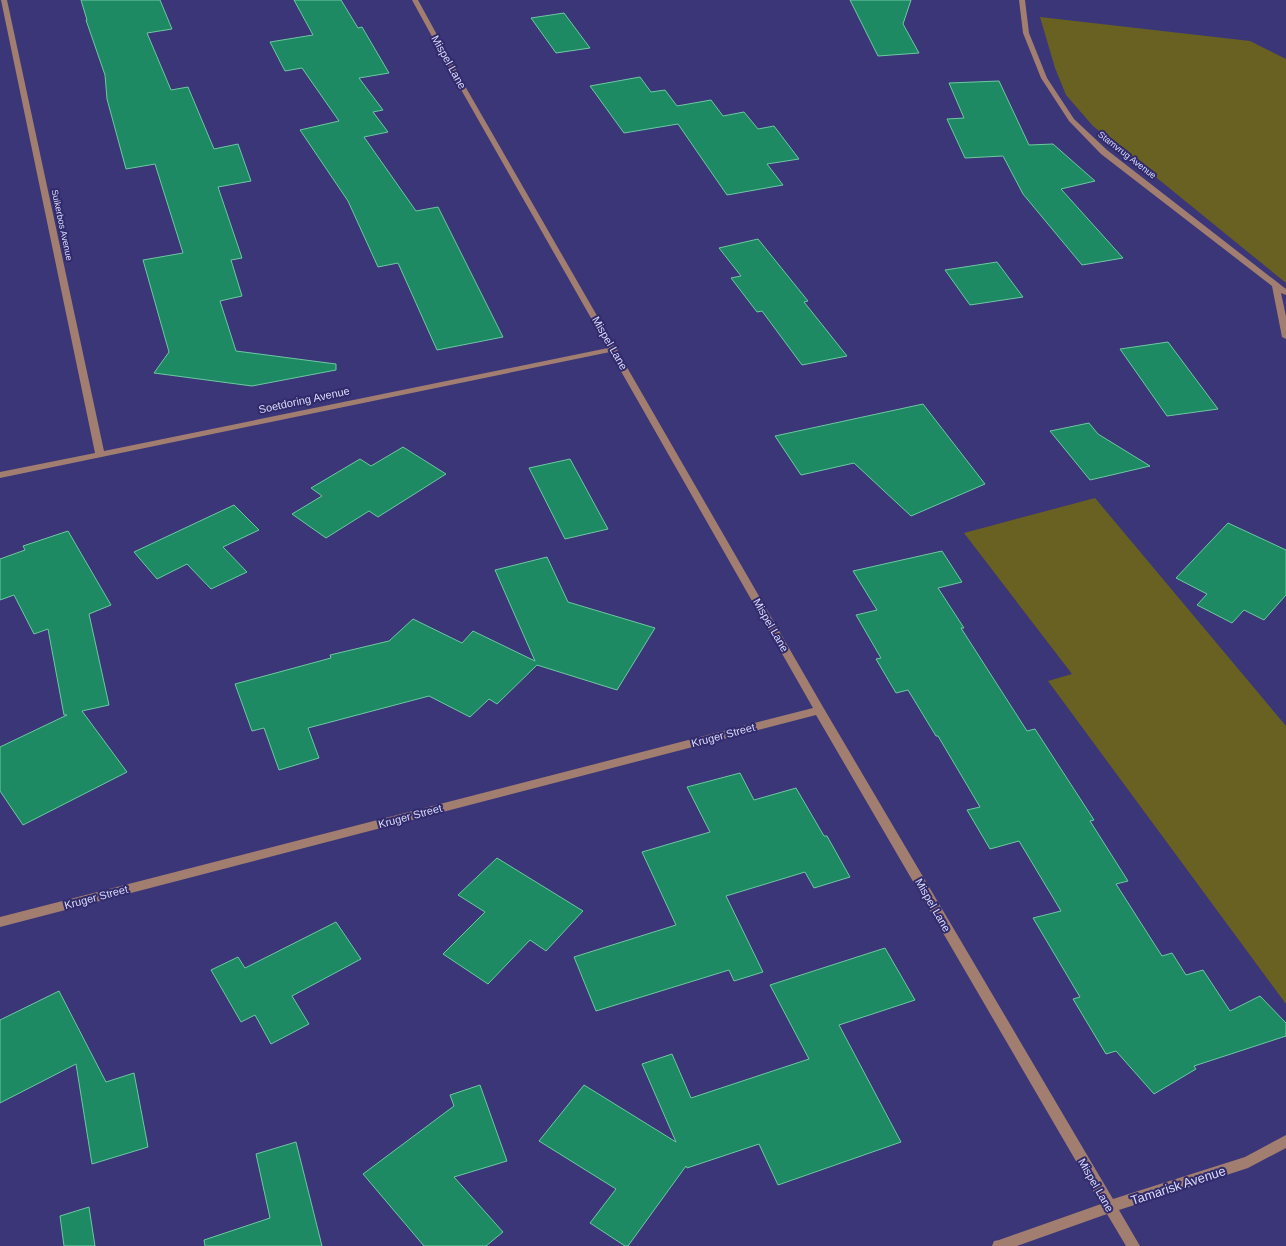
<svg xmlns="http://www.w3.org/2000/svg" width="1286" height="1246" viewBox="0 0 1286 1246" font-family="Helvetica,sans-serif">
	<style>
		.green { fill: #686122 }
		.building { fill: #1e8a63; stroke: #6cc9a0 }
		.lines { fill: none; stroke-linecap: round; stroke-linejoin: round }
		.minor { fill: #a17e70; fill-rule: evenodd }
		.labels { text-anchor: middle; stroke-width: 4; stroke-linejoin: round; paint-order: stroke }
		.far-street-label { font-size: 9px; fill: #d9dbfa; stroke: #312b6c }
		.street-label { font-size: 11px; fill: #d9dbfa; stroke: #312b6c }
		.near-street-label { font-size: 13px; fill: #d9dbfa; stroke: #312b6c }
	</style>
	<rect width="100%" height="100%" fill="#3b3678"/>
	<g class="green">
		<path d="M1040,17L1250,41L1286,59V283L1093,126L1066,95L1055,68Z"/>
		<path d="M1095,498L1286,726V1004L1048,681L1072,674L964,533Z"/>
	</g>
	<g class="building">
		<path d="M81,0H160L172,29L147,33L171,90L188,87L214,149L238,144L251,181L218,187L242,258L231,260L242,296L220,301L236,351L336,364V370L252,386L154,373L169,352L143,260L183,253L155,164L126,169L107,99L105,75L86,20H87Z"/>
		<path d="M294,0H341L358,28L362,27L389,73L359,78L383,110L373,112L388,132L364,137L416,211L438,207L503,337L437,350L398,263L378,267L348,201L300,130L339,121L302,68L285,71L270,42L313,35Z"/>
		<path d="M850,0H911L903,24L919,53L878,56Z"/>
		<path d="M564,13L590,48L556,53L531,18Z"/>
		<path d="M640,77L651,92L665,90L677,106L711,100L723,116L744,112L758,129L774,126L799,159L767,164L783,185L727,195L678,124L624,133L590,86Z"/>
		<path d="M999,81L1029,145L1053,144L1095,181L1061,189L1123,258L1082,265L1023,194L1003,156L965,158L947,119L964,118L949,83Z"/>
		<path d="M758,239L808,301L804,302L847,356L802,365L762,311L757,312L731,278L741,276L719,248Z"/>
		<path d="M997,262L1023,297L970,305L945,270Z"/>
		<path d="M1168,342L1218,409L1167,416L1120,349Z"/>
		<path d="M923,404L985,484L911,516L854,463L801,475L775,436Z"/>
		<path d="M1089,423L1098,434L1150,466L1090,480L1050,431Z"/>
		<path d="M403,447L446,474L378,517L369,511L326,538L292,514L322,496L311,488L360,459L371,466Z"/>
		<path d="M570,459L608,529L565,539L529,468Z"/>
		<path d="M234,505L259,530L223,547L247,572L211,589L187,564L157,579L134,552Z"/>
		<path d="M1228,523L1286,550V595L1264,620L1244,610L1232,623L1197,605L1207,594L1176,578Z"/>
		<path d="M68,531L111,605L89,614L109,705L82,711L127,772L23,825L0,791V747L67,715H64L48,629L34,634L14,595L0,600V559L25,550L23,546Z"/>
		<path d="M942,551L962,582L938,588L964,628H961L1027,731L1035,729L1094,820L1090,821L1128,881L1116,884L1162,956L1172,953L1186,975L1203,970L1230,1011L1260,996L1286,1023V1036L1194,1066L1196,1069L1154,1094L1116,1051L1106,1054L1073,999L1080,997L1033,918L1061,911L1019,841L990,849L967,810L980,807L938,736H936L908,690L896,693L876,659L881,658L856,615L877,610L853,571Z"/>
		<path d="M547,557L568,602L655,628L617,690L537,665L497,704L489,699L470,717L429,696L308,728L319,758L279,770L264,728L252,731L235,684L331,658L330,655L389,641L413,619L462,643L473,631L535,661L495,570Z"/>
		<path d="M740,773L754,800L796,788L824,836H827L850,877L814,888L805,872L726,896L763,972L734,981L729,970L596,1011L574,957L676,925L642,852L710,832L687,787Z"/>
		<path d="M497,858L583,911L546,951L530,940L488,984L443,954L485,912L458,895Z"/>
		<path d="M336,922L361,959L292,996L309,1024L271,1044L255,1015L241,1022L211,970L238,957L245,968Z"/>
		<path d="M885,948L915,1000L839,1025L901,1142L778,1185L759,1144L687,1168L686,1166L628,1246H625L590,1223L616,1189L539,1141L584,1085L676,1142L642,1064L672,1054L691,1098L809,1059L770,985Z"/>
		<path d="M59,991L106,1082L134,1073L148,1147L92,1164L76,1064L0,1103V1020Z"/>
		<path d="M480,1085L507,1161L454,1177L503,1232L486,1246H424L363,1174L454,1106L450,1095Z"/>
		<path d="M296,1142L322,1246H205L204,1240L270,1218L256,1154Z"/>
		<path d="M89,1207L95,1246H64L60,1216Z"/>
	</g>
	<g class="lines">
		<g class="minor">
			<path d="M1,0H7L104,451L608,348L459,86L412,0H418L465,86L615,347L618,349L617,350L823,707L1113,1199L1245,1157L1286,1135V1148L1248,1168L1119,1210L1140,1246H1126L1107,1214L1017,1246H992L994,1241L999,1240L1101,1204L816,715L0,927V917L813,708L610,352L0,478V472L95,453Z"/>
			<path d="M1019,0H1025L1029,33L1047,78L1074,119L1107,150L1286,289V295L1281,293L1286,316V339L1282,337L1272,286L1101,154L1069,121L1041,78L1023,33Z"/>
		</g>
	</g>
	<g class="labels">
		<g class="far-street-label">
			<text transform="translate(1127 155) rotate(38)" y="3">Stamvrug Avenue</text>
			<text transform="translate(62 225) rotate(78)" y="3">Suikerbos Avenue</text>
		</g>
		<g class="street-label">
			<text transform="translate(449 62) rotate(61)" y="4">Mispel Lane</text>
			<text transform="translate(610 343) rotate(60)" y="4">Mispel Lane</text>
			<text transform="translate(304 400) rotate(-12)" y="4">Soetdoring Avenue</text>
			<text transform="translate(771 625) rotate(60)" y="4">Mispel Lane</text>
			<text transform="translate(723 735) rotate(-15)" y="4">Kruger Street</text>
			<text transform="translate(410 816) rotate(-15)" y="4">Kruger Street</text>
			<text transform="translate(96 897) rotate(-15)" y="4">Kruger Street</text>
			<text transform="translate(933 905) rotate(60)" y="4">Mispel Lane</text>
			<text transform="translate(1096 1185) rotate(60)" y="4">Mispel Lane</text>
		</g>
		<g class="near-street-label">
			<text transform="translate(1178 1185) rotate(-18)" y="5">Tamarisk Avenue</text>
		</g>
	</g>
</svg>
